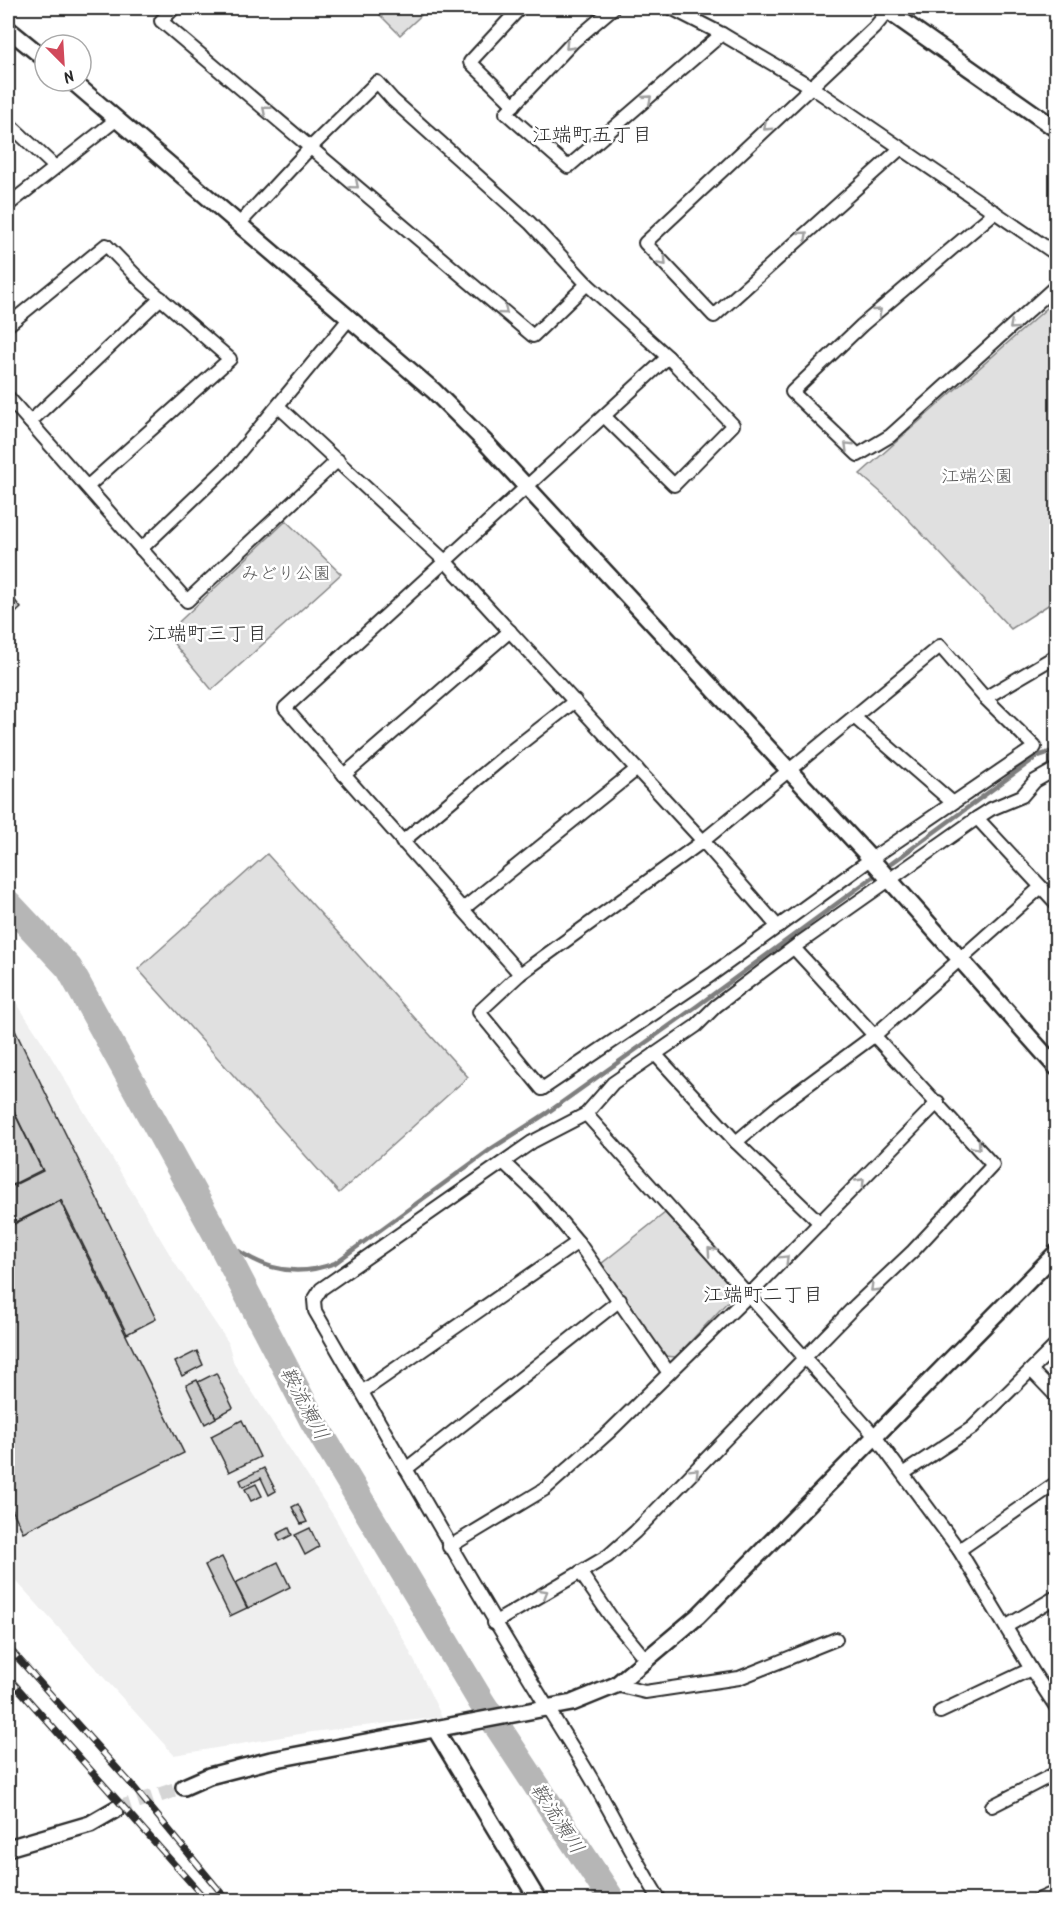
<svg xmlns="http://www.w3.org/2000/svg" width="1064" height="1908" viewBox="0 0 1064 1908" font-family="Kalam,'Klee One',sans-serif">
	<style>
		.built { fill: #efefef }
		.green { fill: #e0e0e0; stroke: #868686; stroke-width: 1.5 }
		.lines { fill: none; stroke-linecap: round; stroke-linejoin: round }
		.stream { stroke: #7e7e7e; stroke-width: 4.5 }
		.river { stroke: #b6b6b6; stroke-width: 27 }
		.building { fill: #cbcbcb; stroke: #2b2b2b; stroke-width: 1.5 }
		.tertiary-tunnel { stroke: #d5d5d5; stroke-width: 15; stroke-dasharray: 15 8; stroke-linecap: butt }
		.minor-casing { stroke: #2b2b2b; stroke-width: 16 }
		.tertiary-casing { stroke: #2b2b2b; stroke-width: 20 }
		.minor { stroke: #fff; stroke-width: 12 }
		.tertiary { stroke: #fff; stroke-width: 15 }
		.rail-casing { stroke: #2b2b2b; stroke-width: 7 }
		.rail { stroke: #fff; stroke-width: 4.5; stroke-dasharray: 14; stroke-linecap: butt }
		.oneway { stroke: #a0a0a0 }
		.labels { text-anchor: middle; stroke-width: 5; stroke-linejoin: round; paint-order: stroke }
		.park-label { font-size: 18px; fill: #585858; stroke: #fff }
		.neighbourhood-label { font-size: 20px; fill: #2b2b2b; stroke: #fff }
		.water-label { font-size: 20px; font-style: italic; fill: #5c5c5c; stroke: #fff }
	</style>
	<rect width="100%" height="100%" fill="#fff"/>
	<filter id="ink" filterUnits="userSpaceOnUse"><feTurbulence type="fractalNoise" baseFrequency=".0167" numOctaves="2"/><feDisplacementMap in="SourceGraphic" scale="12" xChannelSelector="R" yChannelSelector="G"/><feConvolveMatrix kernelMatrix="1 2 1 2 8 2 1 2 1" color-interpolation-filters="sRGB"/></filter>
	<g filter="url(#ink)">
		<path class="built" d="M8,990L41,1040L178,1268L228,1342L234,1364L335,1518L406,1644L442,1717L312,1732L174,1755L8,1572Z"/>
		<g class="green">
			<path d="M373,8H429L400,35Z"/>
			<path d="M1056,300V600L1011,629L893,503L860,474Z"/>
			<path d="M286,521L341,574L212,690L166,634Z"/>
			<path d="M267,854L468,1077L339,1193L138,969Z"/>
			<path d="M665,1213L732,1287V1297L676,1357L664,1356L601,1264Z"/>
		</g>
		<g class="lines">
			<path class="stream" d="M217,1236C255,1265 288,1281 335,1263L491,1149L547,1113L697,1006L1038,756L1056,750"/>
			<path class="river" d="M8,903L69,968L217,1236L313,1421L482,1703L612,1900"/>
		</g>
		<g class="building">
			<path d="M8,592L21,608L8,620Z"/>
			<path d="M8,1016L156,1319L127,1334L61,1200L16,1222L8,1205V1188L43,1171L8,1099Z"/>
			<path d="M8,1100L42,1170L8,1187Z"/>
			<path d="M60,1201L184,1453L23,1532L8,1501V1227Z"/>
			<path d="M197,1351L203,1365L182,1376L175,1362Z"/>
			<path d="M216,1373L233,1408L216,1417L198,1382Z"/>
			<path d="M197,1380L216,1418L205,1424L186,1385Z"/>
			<path d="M242,1420L260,1457L229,1472L211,1436Z"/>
			<path d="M264,1468L276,1491L269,1495L261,1478L243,1487L240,1480Z"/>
			<path d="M256,1484L262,1496L251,1501L245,1489Z"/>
			<path d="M298,1504L307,1522L301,1524L292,1507Z"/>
			<path d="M289,1528L292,1535L280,1541L277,1534Z"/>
			<path d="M310,1528L319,1547L305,1555L295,1535Z"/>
			<path d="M222,1557L247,1608L230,1616L205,1565Z"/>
			<path d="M278,1562L290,1587L248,1608L235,1583Z"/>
		</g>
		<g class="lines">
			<path class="tertiary-tunnel" d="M116,1809L184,1787"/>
			<defs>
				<g id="minor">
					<path d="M174,8L161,21L533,336L587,284"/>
					<path d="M613,8L573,42L506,113L568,167L722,34"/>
					<path d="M671,8L722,34L810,86L1056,254"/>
					<path d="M889,10L874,28L645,243L714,316L901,148"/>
					<path d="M514,105L470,62L520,8"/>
					<path d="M8,123L55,167"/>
					<path d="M8,205L117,119"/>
					<path d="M995,212L862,325L792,392L858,455L890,436L1056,286"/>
					<path d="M240,223L311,147L377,82L393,100L530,223L587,284L668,357L733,425L674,485L604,416"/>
					<path d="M8,325L106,245L143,283L230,359L88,486"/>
					<path d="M8,397L187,601L338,460"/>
					<path d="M278,406L446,562L703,841L778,927"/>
					<path d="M30,422L161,298"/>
					<path d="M141,549L228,466L349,319"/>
					<path d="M940,646L985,698L1035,747L871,859L711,975L542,1089L479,1012L520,974L703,841Z"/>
					<path d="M985,698L1056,656"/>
					<path d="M854,717L952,802"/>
					<path d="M344,775L510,631"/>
					<path d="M977,818L1056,903"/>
					<path d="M402,842L511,751L575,701"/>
					<path d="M463,909L637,769"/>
					<path d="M520,974L285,708L668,357"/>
					<path d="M655,1054L736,1142"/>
					<path d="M586,1114L874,1435L959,1550L1031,1669L1056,1707"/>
					<path d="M504,1163L541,1198L578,1242"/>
					<path d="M820,1223L736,1142L775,1109L875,1035L1041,887"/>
					<path d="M1031,1370L1056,1396"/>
					<path d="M362,1392L578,1242L669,1373"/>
					<path d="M406,1469L620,1300"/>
					<path d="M904,1473L972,1428L1056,1345"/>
					<path d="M449,1547L545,1489L609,1432L750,1294L938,1102"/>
					<path d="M959,1550L1056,1483"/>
					<path d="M580,1572L611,1617L647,1661"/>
					<path d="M494,1623L608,1556L635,1532L856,1305L913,1251L993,1165L794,948"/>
					<path d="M1007,1626L1056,1597"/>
					<path d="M616,1685L645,1692L739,1678L836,1639"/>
					<path d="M940,1712L1031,1669"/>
					<path d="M992,1806L1056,1773"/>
					<path d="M660,1900C631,1854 608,1804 579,1758C486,1611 402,1461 315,1311L314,1300L321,1289L532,1142L586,1114L613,1083L696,1026L716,1006L801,942L977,818L991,809L1022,796L1035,781L1056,769"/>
					<path d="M1038,1900L1056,1892"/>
				</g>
				<g id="tertiary">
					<path d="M884,8L1056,129"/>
					<path d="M8,29L45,59"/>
					<path d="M72,81L434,391L485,442L871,859L1056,1067"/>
					<path d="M435,1729L538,1900"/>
					<path d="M184,1787L209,1776L271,1760L572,1703L616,1685L698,1616L1056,1253"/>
					<path d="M8,1848L90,1824L116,1809"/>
				</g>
			</defs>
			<use href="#minor" class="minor-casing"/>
			<use href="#tertiary" class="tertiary-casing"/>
			<use href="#minor" class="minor"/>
			<use href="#tertiary" class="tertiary"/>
			<defs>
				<g id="rail">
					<path d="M8,1647L132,1785L227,1900"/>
					<path d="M8,1677L206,1900"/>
				</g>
			</defs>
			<use href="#rail" class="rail-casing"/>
			<use href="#rail" class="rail"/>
		</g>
		<defs><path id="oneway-chevron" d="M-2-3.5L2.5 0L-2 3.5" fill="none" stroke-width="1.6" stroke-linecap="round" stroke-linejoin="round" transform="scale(1.5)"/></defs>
		<g class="oneway">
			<use href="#oneway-chevron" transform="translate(569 46) rotate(134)"/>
			<use href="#oneway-chevron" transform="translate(648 99) rotate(-41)"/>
			<use href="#oneway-chevron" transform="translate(266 110) rotate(-140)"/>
			<use href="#oneway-chevron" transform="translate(767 127) rotate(137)"/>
			<use href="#oneway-chevron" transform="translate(355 185) rotate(40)"/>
			<use href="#oneway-chevron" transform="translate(804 235) rotate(-42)"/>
			<use href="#oneway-chevron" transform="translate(663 262) rotate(47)"/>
			<use href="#oneway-chevron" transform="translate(504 311) rotate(40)"/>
			<use href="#oneway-chevron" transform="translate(878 312) rotate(-41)"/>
			<use href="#oneway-chevron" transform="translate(1013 326) rotate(138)"/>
			<use href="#oneway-chevron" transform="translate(848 446) rotate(-136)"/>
			<use href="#oneway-chevron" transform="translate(977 1146) rotate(49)"/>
			<use href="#oneway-chevron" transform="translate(861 1182) rotate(-46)"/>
			<use href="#oneway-chevron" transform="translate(711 1251) rotate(-132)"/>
			<use href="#oneway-chevron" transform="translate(785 1259) rotate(-45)"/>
			<use href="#oneway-chevron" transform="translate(874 1288) rotate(136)"/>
			<use href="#oneway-chevron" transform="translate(695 1472) rotate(-45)"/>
			<use href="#oneway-chevron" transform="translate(544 1593) rotate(-31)"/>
		</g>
	</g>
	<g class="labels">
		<g class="park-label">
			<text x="977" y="482">江端公園</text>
			<text x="286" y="579">みどり公園</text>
		</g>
		<g class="neighbourhood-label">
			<text x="592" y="141">江端町五丁目</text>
			<text x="207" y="640">江端町三丁目</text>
			<text x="763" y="1301">江端町二丁目</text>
		</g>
		<g class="water-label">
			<text transform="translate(305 1403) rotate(62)" y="7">鞍流瀬川</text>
			<text transform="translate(558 1818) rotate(57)" y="7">鞍流瀬川</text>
		</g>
	</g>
	<rect width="1064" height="1908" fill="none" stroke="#fff" stroke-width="30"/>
	<rect x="15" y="15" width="1034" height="1878" fill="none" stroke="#2b2b2b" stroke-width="2" filter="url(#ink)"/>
	<g transform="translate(63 63) rotate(156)"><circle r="28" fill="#ffffff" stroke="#aaaaaa" stroke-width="1.5"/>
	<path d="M0-4.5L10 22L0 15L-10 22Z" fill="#d1495b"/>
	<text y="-9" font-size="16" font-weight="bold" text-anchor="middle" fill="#2b2b2b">N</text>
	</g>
</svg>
